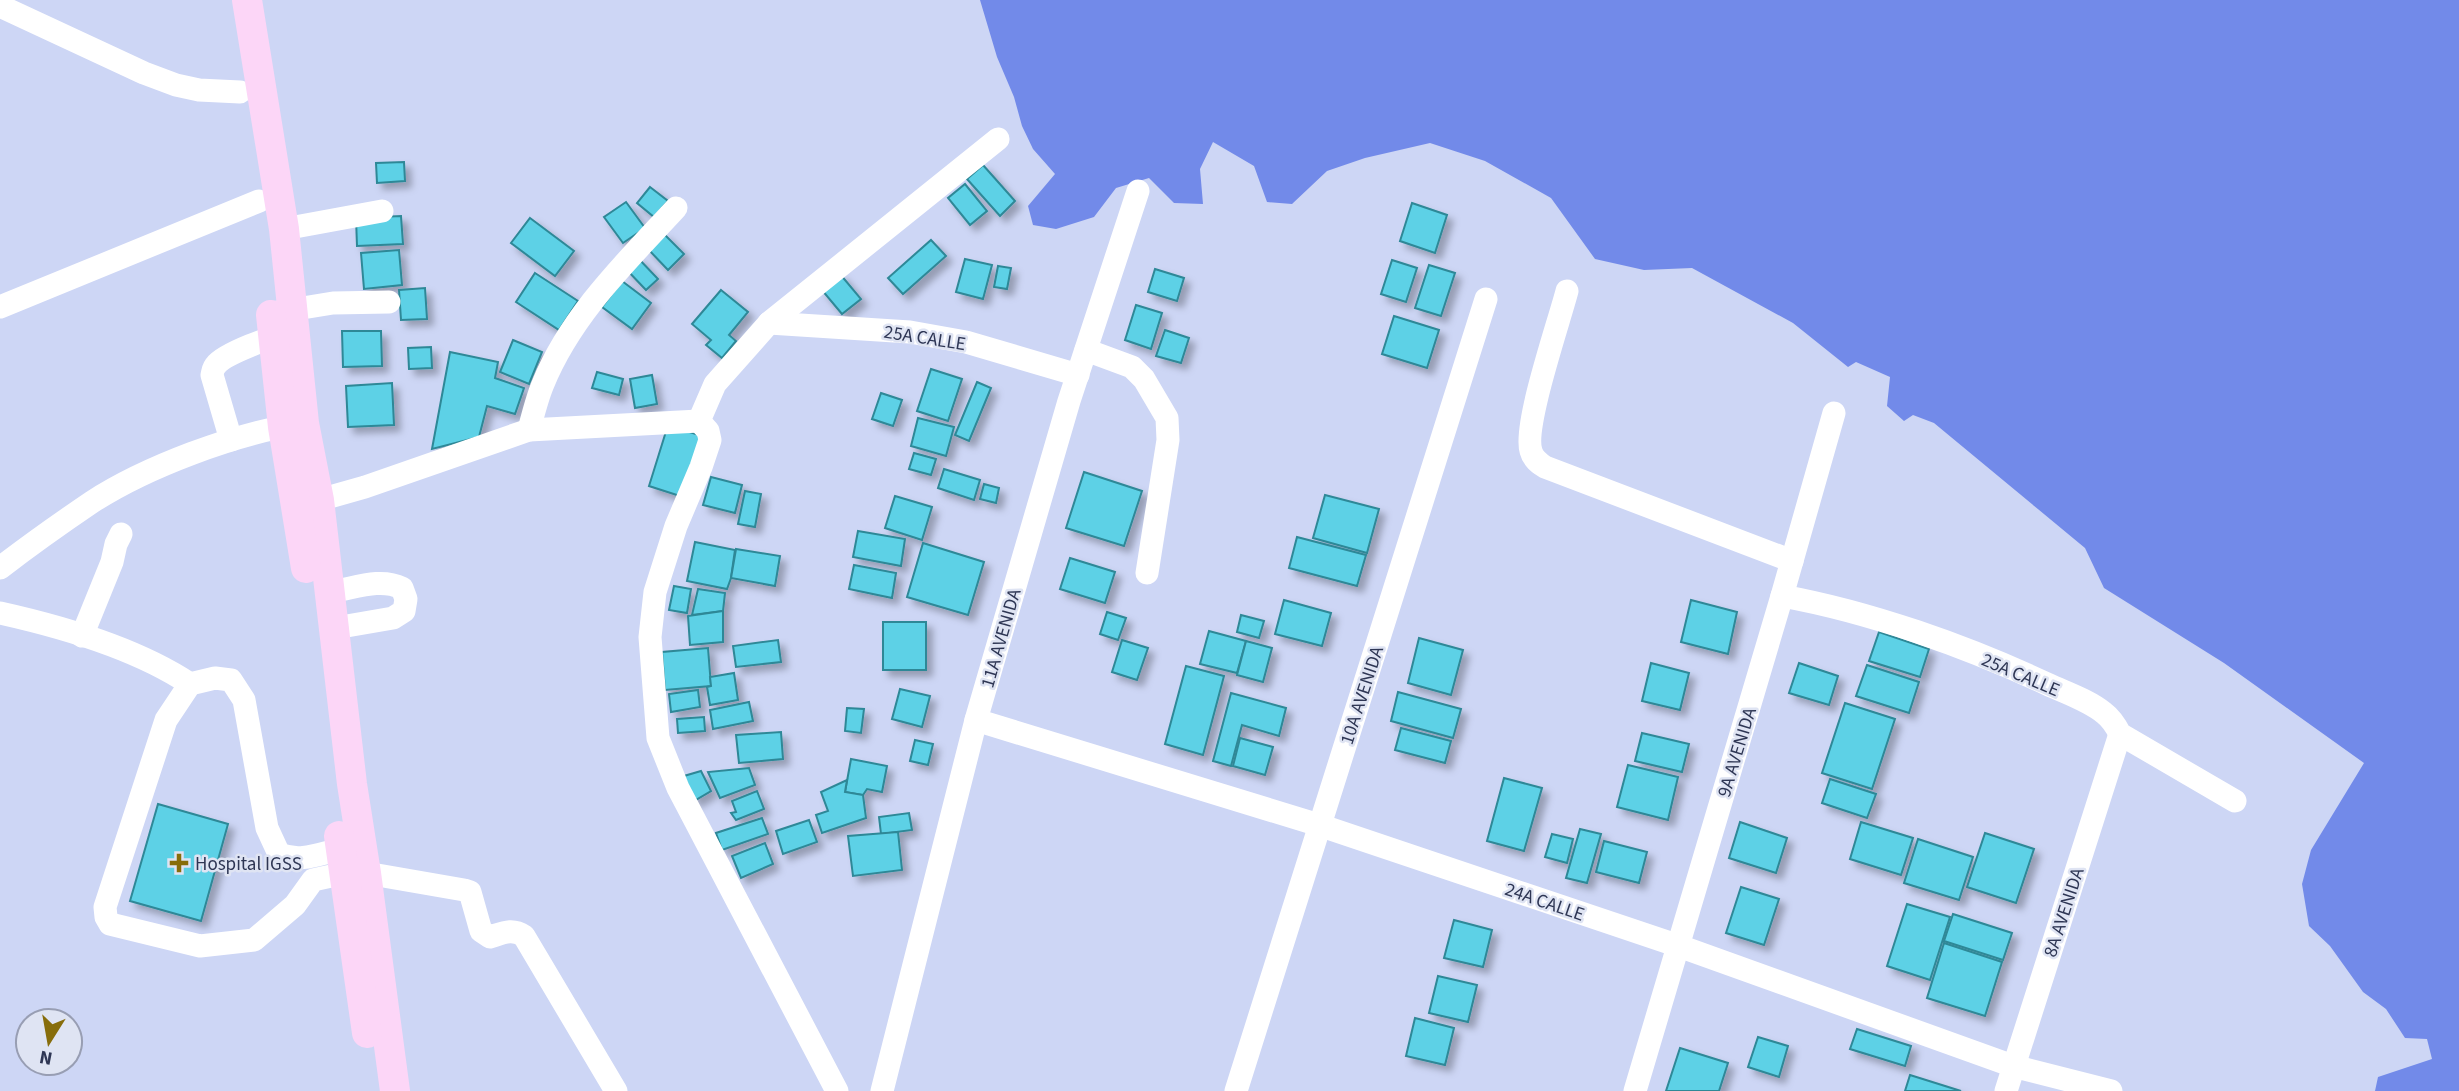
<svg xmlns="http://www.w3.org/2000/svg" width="2459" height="1091" viewBox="0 0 2459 1091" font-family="'Source Sans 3',sans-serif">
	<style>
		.water { fill: #728ae9 }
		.building { fill: #5dd1e6; stroke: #2e8897; stroke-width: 2; filter: url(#shadow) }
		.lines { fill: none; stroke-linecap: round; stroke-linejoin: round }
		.minor { stroke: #fff; stroke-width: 23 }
		.major { stroke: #fcd6f7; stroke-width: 30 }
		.poi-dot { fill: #876d0b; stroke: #dfe4f3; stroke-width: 2.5 }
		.labels { text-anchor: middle; stroke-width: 5; stroke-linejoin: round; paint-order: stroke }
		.street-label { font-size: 19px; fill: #2e3654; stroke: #dfe4f3 }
		.poi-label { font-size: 19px; fill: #2e3654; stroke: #dfe4f3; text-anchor: start }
	</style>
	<defs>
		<filter id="shadow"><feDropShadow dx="6" dy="6" stdDeviation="3.5" flood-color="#0004"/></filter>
	</defs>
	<rect width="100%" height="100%" fill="#cdd6f5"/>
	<path class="water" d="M980,0H2459V1091H2375L2378,1077L2432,1059L2427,1039L2405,1038L2386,1009L2363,992L2330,946L2309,926L2302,884L2311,850L2364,763L2224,663L2104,588L2085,548L1934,423L1913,415L1904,421L1887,406L1890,377L1856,362L1848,367L1793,323L1692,268L1644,270L1595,259L1551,198L1485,161L1430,143L1365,158L1327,171L1292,204L1267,202L1254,166L1213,142L1200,169L1203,204L1174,203L1149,178L1116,188L1094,217L1056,229L1033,225L1028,206L1055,174L1033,149L1022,126L1014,97L997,57Z"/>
	<g class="building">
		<path d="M404,162L405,181L377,183L376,163Z"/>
		<path d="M983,165L1015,201L1000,216L967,179Z"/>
		<path d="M965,184L987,211L970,225L948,198Z"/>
		<path d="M650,187L668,201L654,217L637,203Z"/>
		<path d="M626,202L645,228L623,243L604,217Z"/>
		<path d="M1412,203L1447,215L1435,253L1400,241Z"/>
		<path d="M401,216L403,244L357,246L356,218Z"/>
		<path d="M530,218L574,251L555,276L511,243Z"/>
		<path d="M663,233L684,254L668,270L647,248Z"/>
		<path d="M931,240L946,256L903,294L888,278Z"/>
		<path d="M399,250L402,285L364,289L361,253Z"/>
		<path d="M637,257L658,279L646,290L625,268Z"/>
		<path d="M965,259L992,265L983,299L956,292Z"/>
		<path d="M1392,260L1417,268L1406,302L1381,294Z"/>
		<path d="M1429,265L1455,273L1441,316L1415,308Z"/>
		<path d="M998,266L1011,268L1007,289L994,287Z"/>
		<path d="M1155,269L1184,278L1177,301L1148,292Z"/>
		<path d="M535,273L578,301L559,330L516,302Z"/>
		<path d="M840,274L861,299L842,314L821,289Z"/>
		<path d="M622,281L651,303L632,329L602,307Z"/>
		<path d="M425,288L427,319L401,320L399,290Z"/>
		<path d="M721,290L748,312L729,335L736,341L722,358L706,345L711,340L692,324Z"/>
		<path d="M1136,305L1162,313L1151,349L1125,340Z"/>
		<path d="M1394,316L1439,330L1427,368L1382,354Z"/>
		<path d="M1165,330L1189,338L1181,363L1156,356Z"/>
		<path d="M342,331H381L382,366L343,367Z"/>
		<path d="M513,340L542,352L529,384L500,372Z"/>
		<path d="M431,347L432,368L409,369L408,348Z"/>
		<path d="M450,352L498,362L495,378L524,388L515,414L487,406L479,437L432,449Z"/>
		<path d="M931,369L962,379L948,421L917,411Z"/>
		<path d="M597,372L623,379L619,395L592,388Z"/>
		<path d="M652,375L657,404L635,408L630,379Z"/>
		<path d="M977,382L991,388L969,441L955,435Z"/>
		<path d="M392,383L394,425L348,427L346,386Z"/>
		<path d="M881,393L902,400L893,426L872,419Z"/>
		<path d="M918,418L954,427L946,456L911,446Z"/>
		<path d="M668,425L702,436L683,497L649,486Z"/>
		<path d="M914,453L936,459L931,475L909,469Z"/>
		<path d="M944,469L980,480L974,500L938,488Z"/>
		<path d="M1084,472L1142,491L1124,546L1066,528Z"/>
		<path d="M711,477L742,485L735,513L703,505Z"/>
		<path d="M984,484L999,488L996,503L980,499Z"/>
		<path d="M745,491L761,494L755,527L738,524Z"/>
		<path d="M1325,495L1379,509L1367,553L1313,538Z"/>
		<path d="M895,496L932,507L922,540L885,528Z"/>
		<path d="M858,531L905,539L901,566L853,557Z"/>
		<path d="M1297,537L1366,555L1357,586L1289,568Z"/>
		<path d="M695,542L735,550L731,578L727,589L687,581Z"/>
		<path d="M923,543L984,562L968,615L907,597Z"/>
		<path d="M736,549L780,556L775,586L731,578Z"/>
		<path d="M1070,558L1115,572L1105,603L1060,589Z"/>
		<path d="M854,565L896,573L892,598L849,589Z"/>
		<path d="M674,586L691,589L687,613L669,610Z"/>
		<path d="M698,589L725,593L723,611L692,615Z"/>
		<path d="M1284,600L1331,613L1322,646L1275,634Z"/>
		<path d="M1691,600L1737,612L1728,654L1681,642Z"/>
		<path d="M723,611V642L690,645L688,616Z"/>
		<path d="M1107,612L1126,618L1118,640L1100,634Z"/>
		<path d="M1241,615L1264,621L1259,638L1237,632Z"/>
		<rect x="883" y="622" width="43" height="48"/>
		<path d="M1209,631L1246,641L1237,673L1200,664Z"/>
		<path d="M1879,632L1929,649L1920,677L1869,661Z"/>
		<path d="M1419,638L1463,650L1451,695L1408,683Z"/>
		<path d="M778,640L781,662L736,667L733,646Z"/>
		<path d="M1122,640L1148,648L1137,680L1112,672Z"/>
		<path d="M1246,641L1272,648L1263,682L1237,675Z"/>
		<path d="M708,648L711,686L665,690L662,652Z"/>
		<path d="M1651,663L1689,673L1680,710L1642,701Z"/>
		<path d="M1799,663L1838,676L1829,705L1789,693Z"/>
		<path d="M1867,665L1919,682L1909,713L1856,696Z"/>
		<path d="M1186,666L1224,676L1203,755L1165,744Z"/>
		<path d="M734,673L738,700L710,705L707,687L711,686L710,677Z"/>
		<path d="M900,689L930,696L922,727L892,719Z"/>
		<path d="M698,690L700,707L671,712L669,694Z"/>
		<path d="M1398,692L1461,709L1453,738L1391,721Z"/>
		<path d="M1231,693L1286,708L1279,736L1242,725L1231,766L1213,761Z"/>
		<path d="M749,702L753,721L713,729L710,710Z"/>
		<path d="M1845,703L1895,719L1872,789L1822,773Z"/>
		<path d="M847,708L864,709L861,733L845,731Z"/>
		<path d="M704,717L705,731L678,733L677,719Z"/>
		<path d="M1401,728L1451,741L1445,763L1395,750Z"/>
		<path d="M781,732L783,759L739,763L736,735Z"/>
		<path d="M1642,733L1689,744L1682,772L1635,761Z"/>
		<path d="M1240,738L1273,747L1265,775L1233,766Z"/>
		<path d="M915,740L933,744L928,765L910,761Z"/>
		<path d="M851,759L887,766L882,792L867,789L863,795L845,792Z"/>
		<path d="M1628,765L1678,777L1668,820L1617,807Z"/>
		<path d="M749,768L755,785L720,798L708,772Z"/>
		<path d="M701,771L711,791L694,801L684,776Z"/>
		<path d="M1504,778L1542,788L1524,851L1487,841Z"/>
		<path d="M1830,779L1876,794L1867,818L1822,803Z"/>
		<path d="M847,780L845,792L863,795L866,818L822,833L816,815L828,811L821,792Z"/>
		<path d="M757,791L764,809L736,820L731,813L736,812L732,801Z"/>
		<path d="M158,804L228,824L201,921L130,901Z"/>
		<path d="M909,813L912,830L881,834L879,817Z"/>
		<path d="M762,818L768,834L722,850L716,833Z"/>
		<path d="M809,820L817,842L783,854L776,831Z"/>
		<path d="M1740,822L1787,838L1776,873L1729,858Z"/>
		<path d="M1861,822L1913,838L1901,875L1850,859Z"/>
		<path d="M1580,829L1601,834L1587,883L1566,878Z"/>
		<path d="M898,832L902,870L853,876L848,836Z"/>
		<path d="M1985,833L2034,849L2016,903L1967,887Z"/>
		<path d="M1552,834L1573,839L1567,863L1545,857Z"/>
		<path d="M1918,839L1973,857L1959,900L1904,883Z"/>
		<path d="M1604,841L1647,852L1639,883L1596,872Z"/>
		<path d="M765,843L773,864L741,878L732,856Z"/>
		<path d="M1741,887L1779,899L1764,945L1726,933Z"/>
		<path d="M1907,904L1950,917L1930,980L1887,966Z"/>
		<path d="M1953,914L2012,933L2003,960L1944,941Z"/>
		<path d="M1454,920L1492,930L1483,967L1444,958Z"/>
		<path d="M1944,943L2002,962L1985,1016L1927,998Z"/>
		<path d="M1438,976L1477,985L1468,1022L1429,1013Z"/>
		<path d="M1415,1018L1454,1028L1445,1065L1406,1056Z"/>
		<path d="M1857,1029L1911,1046L1905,1066L1850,1049Z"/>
		<path d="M1758,1037L1788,1046L1779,1077L1748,1067Z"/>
		<path d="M1680,1048L1728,1063L1719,1091H1666Z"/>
		<path d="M1910,1075L1961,1091H1905Z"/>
	</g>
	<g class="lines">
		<g class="minor">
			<path d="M0,6L144,73L176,85L199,90L240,92"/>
			<path d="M284,229L382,211"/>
			<path d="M1567,291C1559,322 1523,426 1531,451C1533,459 1539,463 1545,467L1792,561"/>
			<path d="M0,307L259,201"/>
			<path d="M278,312L333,303L389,302"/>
			<path d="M769,323L910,332L966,342L1078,375"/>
			<path d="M1086,350L1132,367L1144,379L1167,418L1168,440L1147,573"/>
			<path d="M529,430C533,415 537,398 543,384C571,315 627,261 676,208"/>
			<path d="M231,440L212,375C213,371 213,368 216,365C224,354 274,335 288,334"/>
			<path d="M319,500L365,487L529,430L699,421"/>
			<path d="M0,568C30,545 61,523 92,502C146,467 234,434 298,424"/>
			<path d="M329,592C353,589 379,577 402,588L406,599L404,611L393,618L335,628"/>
			<path d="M1782,596C1870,612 1966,646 2047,684C2066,693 2088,700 2104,713C2112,719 2116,726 2120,734L2235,801"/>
			<path d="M0,613C63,627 136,648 190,684"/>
			<path d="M82,636L112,562L116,544L121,534"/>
			<path d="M976,720L1319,825L1679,946L2013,1066L2111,1091"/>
			<path d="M356,847C328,848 306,865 279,854L267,828L244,700L231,680L215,678L190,684L166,720L105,907L106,917L110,924L200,946L254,940L295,905L313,880L345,873H366L464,890L470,892L481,931L490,937C503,933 512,928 524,936L616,1091"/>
			<path d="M837,1091L678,788L658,738L650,637L655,592L676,526L701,467L710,440L708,431L699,421L715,384L769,323L998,139"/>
			<path d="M882,1091L976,720L1069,401L1138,191"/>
			<path d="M1236,1091L1486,299"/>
			<path d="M1635,1091L1782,596L1834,413"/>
			<path d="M2006,1091L2120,734"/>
		</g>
		<g class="major">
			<path d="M247,0L284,229L304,423L319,500L352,784L366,873L395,1091"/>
			<path d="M271,315L283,427L306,568"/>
			<path d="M339,836L367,1033"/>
		</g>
	</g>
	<path class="poi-dot" d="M175.5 852.5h7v7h7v7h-7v7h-7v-7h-7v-7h7z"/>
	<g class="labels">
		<g class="street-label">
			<text transform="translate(925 337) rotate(9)" y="7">25A CALLE</text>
			<text transform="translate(1000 638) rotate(-74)" y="7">11A AVENIDA</text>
			<text transform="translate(2021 674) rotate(23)" y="7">25A CALLE</text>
			<text transform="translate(1361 695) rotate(-72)" y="7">10A AVENIDA</text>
			<text transform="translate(1736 752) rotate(-73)" y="7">9A AVENIDA</text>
			<text transform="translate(1545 901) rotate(19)" y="7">24A CALLE</text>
			<text transform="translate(2063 912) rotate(-72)" y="7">8A AVENIDA</text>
		</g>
		<g class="poi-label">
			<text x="195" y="870">Hospital IGSS</text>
		</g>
	</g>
	<g transform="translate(49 1042) rotate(191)"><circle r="33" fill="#dfe4f3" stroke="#989eb3" stroke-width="2"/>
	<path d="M0-5L12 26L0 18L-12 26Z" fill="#876d0b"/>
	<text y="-10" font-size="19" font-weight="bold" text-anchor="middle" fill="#2e3654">N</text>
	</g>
</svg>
